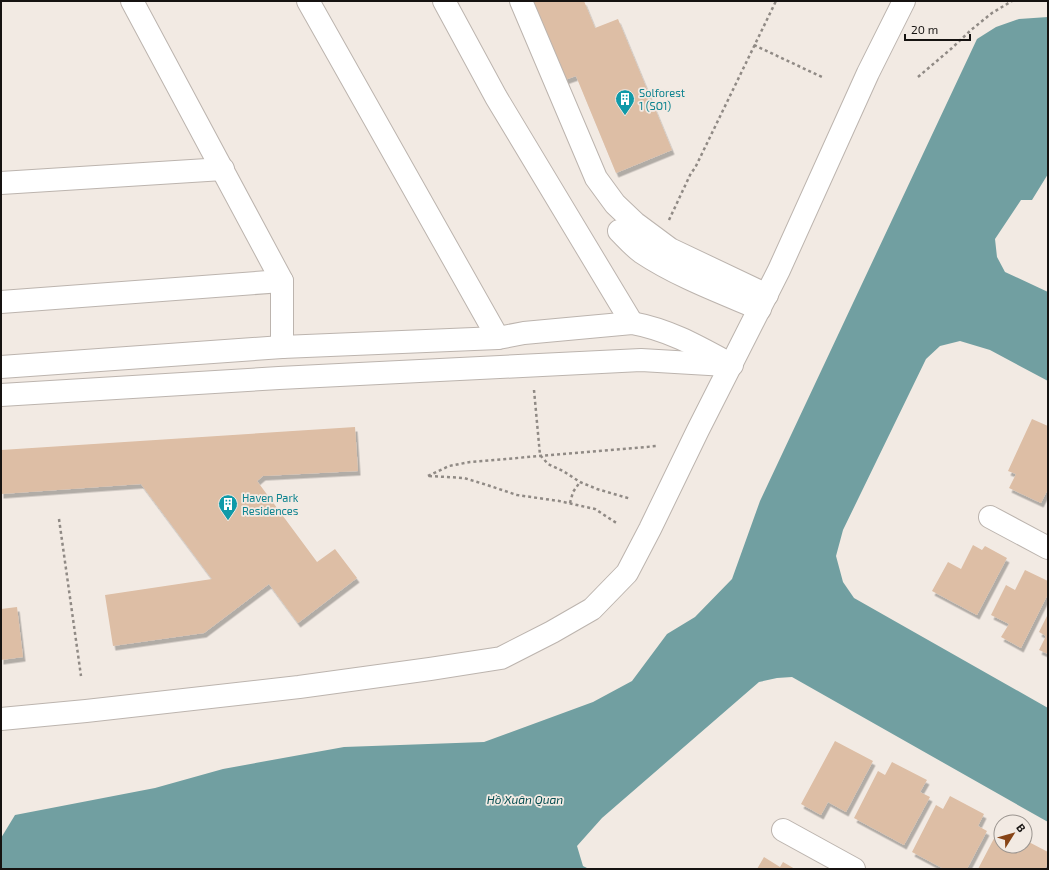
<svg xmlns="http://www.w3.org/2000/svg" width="1049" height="870" viewBox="0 0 1049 870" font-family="'Exo 2',sans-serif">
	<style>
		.water { fill: #719fa1 }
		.building { fill: #ddbea5; filter: url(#shadow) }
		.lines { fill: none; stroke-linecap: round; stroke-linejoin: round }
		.minor-casing { stroke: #bcb4ae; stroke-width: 24 }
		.path { stroke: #908a85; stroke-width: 2.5; stroke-dasharray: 3 3; stroke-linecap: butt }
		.minor { stroke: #fff; stroke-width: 22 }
		.labels { text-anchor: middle; stroke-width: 3.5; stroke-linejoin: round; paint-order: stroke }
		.culture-label { font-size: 11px; fill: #0d838f; stroke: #f2eae3; text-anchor: start }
		.water-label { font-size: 12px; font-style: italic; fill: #054d51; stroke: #f2eae3 }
	</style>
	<defs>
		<filter id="shadow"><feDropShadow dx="2.5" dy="4.5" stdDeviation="0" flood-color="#0004"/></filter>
	</defs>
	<rect width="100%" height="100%" fill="#f2eae3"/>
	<path class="water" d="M1048,17V174L1032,200H1021L995,239L997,257L1005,272L1048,292V381L990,350L960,341L940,346L926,359L843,530L836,556L843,582L854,598L1048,708V822L792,677L777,678L759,682L602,818L577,846L583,866L589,869H1V838L15,815L155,788L223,769L344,747L484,742L593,702L632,681L667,634L695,617L732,579L760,501L977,39L996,27L1019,19Z"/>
	<g class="building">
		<path d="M525,1H584L595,28L618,19L672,150L616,173L576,76L559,82Z"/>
		<path d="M1032,419L1048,426V489L1041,503L1009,488L1016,474L1008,471Z"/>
		<path d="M355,427L358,471L263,476L257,481L317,562L335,549L357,578L298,623L269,584L204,633L113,646L105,595L212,579L141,484L1,494V450Z"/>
		<path d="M973,545L982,550L985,546L1007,558L977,615L932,591L948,562L961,569Z"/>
		<path d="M1025,570L1048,581V594L1021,648L1001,637L1009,624L991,615L1006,585L1015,590Z"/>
		<path d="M17,607L23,657L1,660V609Z"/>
		<path d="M1048,614V654L1039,650L1046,636L1039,632Z"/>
		<path d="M835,741L873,761L846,812L828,802L821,815L801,804Z"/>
		<path d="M892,762L927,780L920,792L930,797L904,845L854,818L878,771L885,775Z"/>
		<path d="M950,796L984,814L978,826L987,831L967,869H944L912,852L936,805L943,809Z"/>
		<path d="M1001,825V846H1025V840L1048,852V862L1045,869H978Z"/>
		<path d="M764,857L780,867L783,862L795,869H757Z"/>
	</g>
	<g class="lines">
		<defs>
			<g id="minor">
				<path d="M132,1L282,281V347"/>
				<path d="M308,1L498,338"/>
				<path d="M444,1L496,97L632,323"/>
				<path d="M521,1L596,178L615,204L635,223L670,249L767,295"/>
				<path d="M1,183L223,169"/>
				<path d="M619,231C626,238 633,246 641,252C677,276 720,292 760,309"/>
				<path d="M1,302L282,281"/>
				<path d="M1,367L282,347L498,338L524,333L632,323C670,330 699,347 732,365"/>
				<path d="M1,395L279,378L641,360L726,365"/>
				<path d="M990,517L1048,548"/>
				<path d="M1,719L86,711L299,687L430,669L501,658L552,632L592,609L627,573L650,529L698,430L779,270L868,73L904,1"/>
				<path d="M783,830L854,869"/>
			</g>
		</defs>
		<use href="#minor" class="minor-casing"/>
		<g class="path">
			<path d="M754,45L824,78"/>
			<path d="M918,77L952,48L971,30L992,13L1012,1"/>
			<path d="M669,220L691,173L695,168L776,1"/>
			<path d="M534,390L540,455L548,464L563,471L580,482L597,489L631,499"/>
			<path d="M428,476L449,466L470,462L657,446"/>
			<path d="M429,476L464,478L487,485L517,495L559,501L595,509L618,524"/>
			<path d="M570,503L573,492L580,482"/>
			<path d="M59,519L81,676"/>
		</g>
		<use href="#minor" class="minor"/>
	</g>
	<defs>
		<symbol id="building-pin" viewBox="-11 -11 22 30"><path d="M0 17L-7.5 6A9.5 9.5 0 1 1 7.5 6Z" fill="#0f9aa8" stroke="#f2eae3"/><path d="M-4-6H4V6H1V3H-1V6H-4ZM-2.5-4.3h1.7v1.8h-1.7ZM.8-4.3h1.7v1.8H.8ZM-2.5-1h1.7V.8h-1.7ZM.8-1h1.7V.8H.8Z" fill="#fff"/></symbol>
	</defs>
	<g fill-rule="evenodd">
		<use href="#building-pin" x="614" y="88" width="22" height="30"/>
		<use href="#building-pin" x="217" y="493" width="22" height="30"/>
	</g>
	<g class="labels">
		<g class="culture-label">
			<text x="639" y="97">Solforest<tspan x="639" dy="13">1 (SO1)</tspan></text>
			<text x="242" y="502">Haven Park<tspan x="242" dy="13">Residences</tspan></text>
		</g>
		<g class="water-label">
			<text x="525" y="804">Hồ Xuân Quan</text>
		</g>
	</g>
	<rect width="1049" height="870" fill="none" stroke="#161311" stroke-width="4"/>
	<g transform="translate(1013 834) rotate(53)"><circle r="19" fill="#f2eae3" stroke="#9a948f"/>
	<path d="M0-3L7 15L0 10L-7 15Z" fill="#874416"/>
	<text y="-6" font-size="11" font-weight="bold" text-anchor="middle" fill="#161311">B</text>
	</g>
	<path d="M905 34v6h65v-6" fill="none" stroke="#161311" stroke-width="2"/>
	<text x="911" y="34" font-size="12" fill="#161311" stroke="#f2eae3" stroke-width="3" paint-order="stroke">20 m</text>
</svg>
